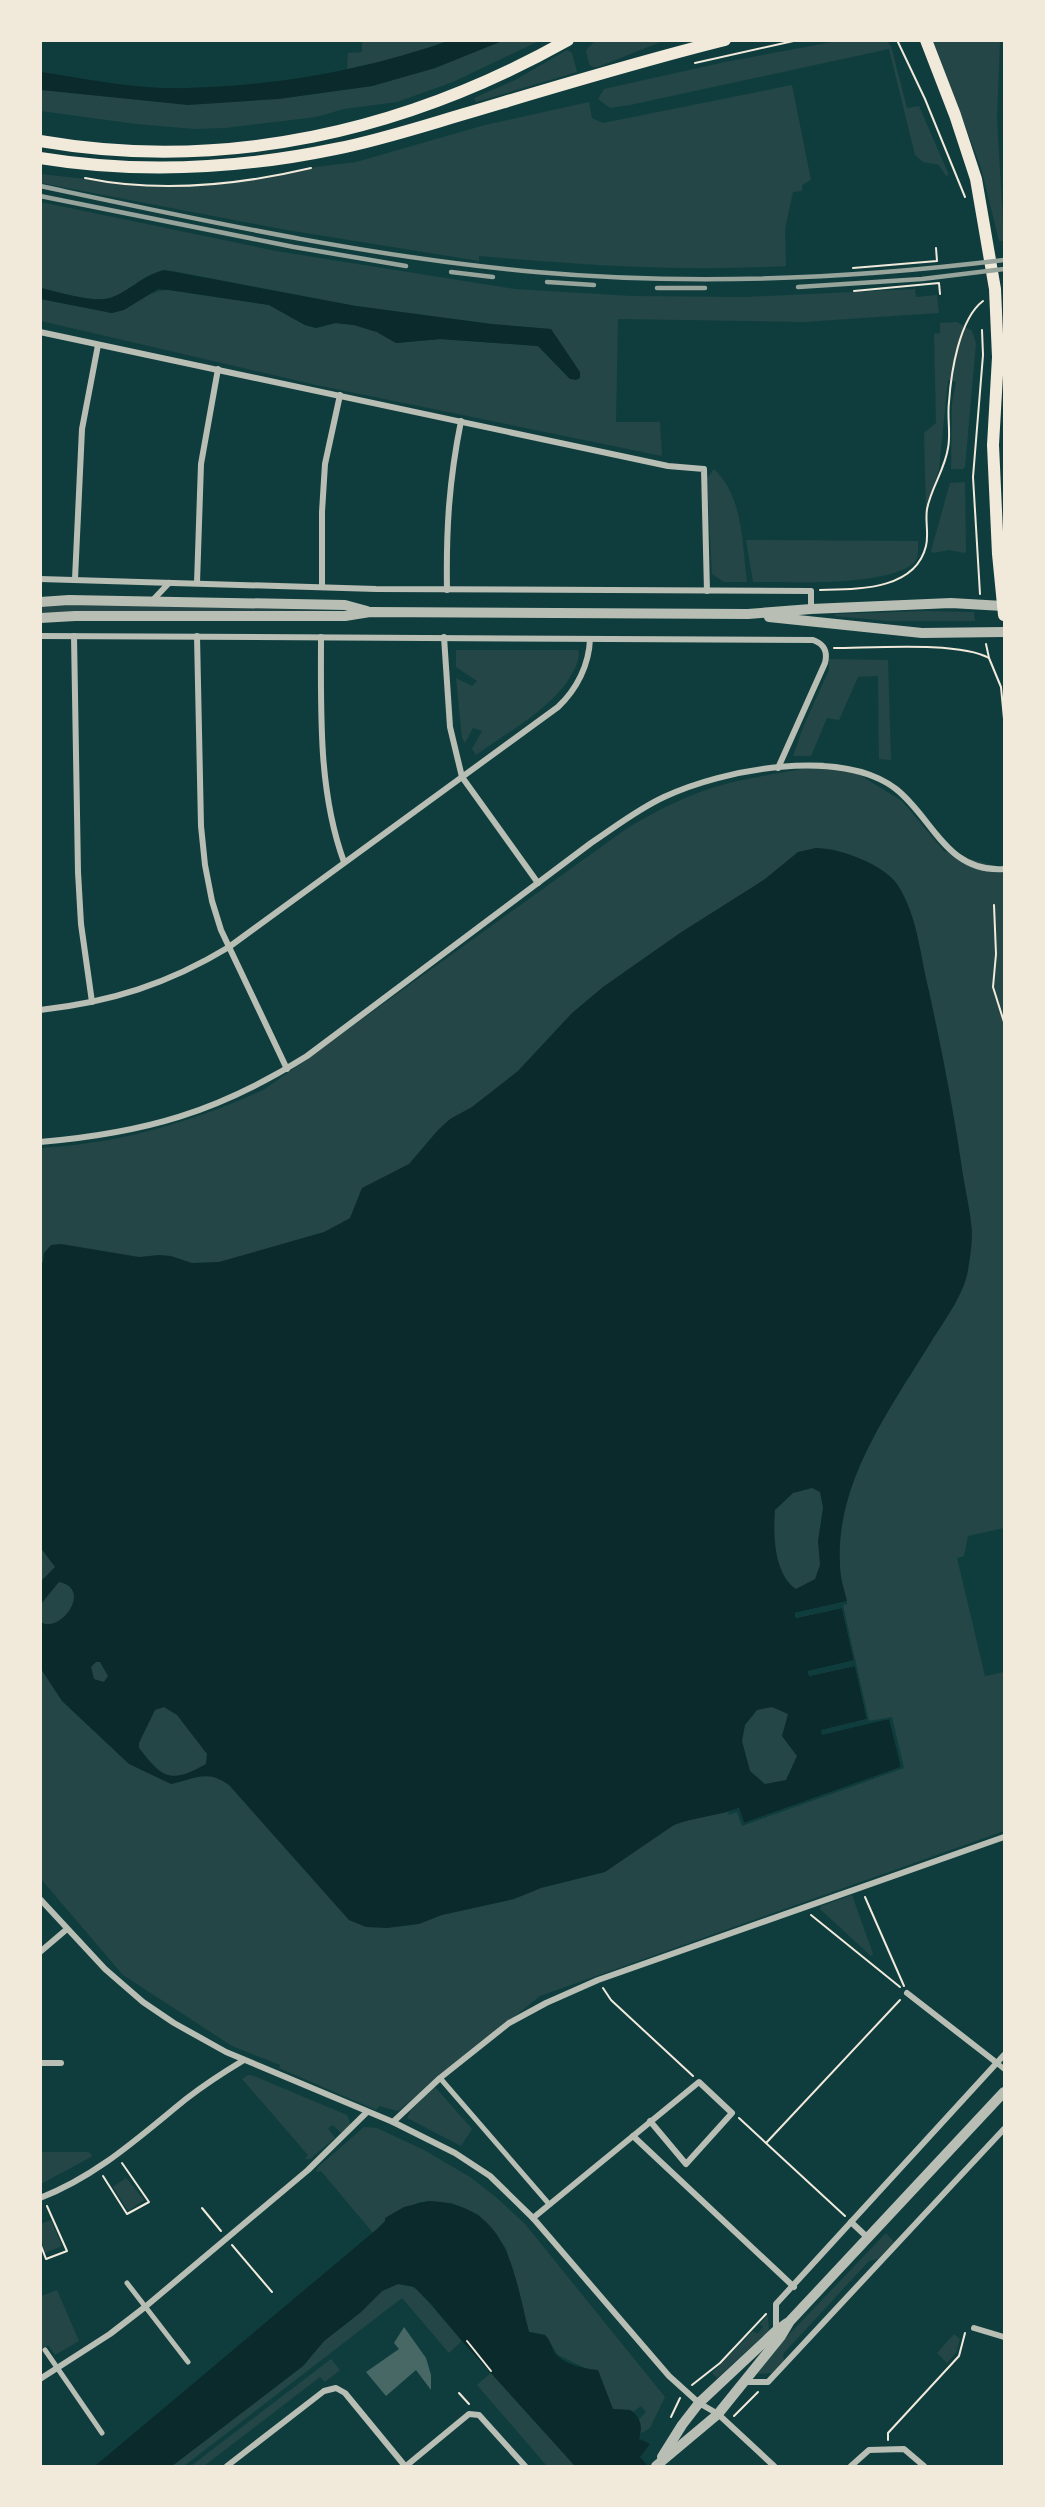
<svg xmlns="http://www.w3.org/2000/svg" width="1045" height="2507" viewBox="0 0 1045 2507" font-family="'Varela Round',sans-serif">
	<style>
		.green { fill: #244646 }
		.water { fill: #0a2a2b; fill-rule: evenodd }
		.pier { fill: #0f3d3e }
		.building { fill: #486865 }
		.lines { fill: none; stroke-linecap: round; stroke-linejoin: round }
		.path { stroke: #f1e9da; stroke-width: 2 }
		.pedestrian { stroke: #b8beb3; stroke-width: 5 }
		.minor { stroke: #b8beb3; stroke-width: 6 }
		.tertiary { stroke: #b8beb3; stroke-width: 10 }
		.secondary { stroke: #f1e9da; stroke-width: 12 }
		.rail { stroke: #97a49c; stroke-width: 4.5 }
	</style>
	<rect width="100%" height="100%" fill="#0f3d3e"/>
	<g class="green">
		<path d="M843,40L887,41L891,46L907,108L919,106L949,175L946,176L939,165L923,162L915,155L889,49L630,105L610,108L598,99L604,89L725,62Z"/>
		<path d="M362,41H451L399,58L347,69L348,53L362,52Z"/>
		<path d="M502,41H539L453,82L397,102L344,109L316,117L225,128L195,129L136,124L41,111V90L108,95L278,99L372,86L435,68Z"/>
		<path d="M595,41V40L663,41L598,67H592L589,64L586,50Z"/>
		<path d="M933,41H1000L997,118L1004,241H999L981,168Z"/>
		<path d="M567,50L572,53L577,72L476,102L474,98L515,80Z"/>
		<path d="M792,85L811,180L802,185V191L793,192L785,229L786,266C684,272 581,265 479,256V261L281,229L41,183V174L149,186L198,185L260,179L316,167L356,162L485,125L589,102L592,118L603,123Z"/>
		<path d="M41,202L276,251L515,289L632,296L744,297L915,289L916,297L937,295L939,313L803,322L618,319L616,422H660L662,456L316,385L41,321L40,299L112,313C132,308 149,289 169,290L269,305L305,325L316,328L335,323L354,325L377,332L396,343L440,339L538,346L570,379L550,329L491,324L355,306L173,271C145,269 133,291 110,298C93,303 58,292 41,288Z"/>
		<path d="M957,322L972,331L976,343L965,467L963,469H951L952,403L956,382L948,380L939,469L926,511L924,433L936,423L934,334L940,333V323Z"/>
		<path d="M714,469C744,498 742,544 747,582H724L712,574L707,478Z"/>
		<path d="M965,482L966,552L964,553L949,550L933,553L931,551L950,483Z"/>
		<path d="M746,540L918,541C918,547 919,559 914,563C885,587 791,582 753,582Z"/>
		<path d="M105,604L344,611L41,612V606Z"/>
		<path d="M925,611L974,612L975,621H888L835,616V614Z"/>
		<path d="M456,650H578L579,655C571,699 510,730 476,755L472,749L482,731L473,728L465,743L462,738L456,678L472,686L477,681L456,667Z"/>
		<path d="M829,659L888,660L891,760L879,759L878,676L858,677L839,720L827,718L811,756H793L804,725L829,670Z"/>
		<path d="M812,767L855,772L902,801L944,851L1004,869V1528L968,1536L964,1556L957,1558L985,1676L1004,1672V1831L540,1996L398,2111L379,2106L376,2110L279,2068L280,2065L232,2046L123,1975L41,1879L40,1148C119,1144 194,1122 265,1089L626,829C656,811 688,794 722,785C751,777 782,773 812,767Z"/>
		<path d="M852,1895L873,1954L871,1956L820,1909L821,1906Z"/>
		<path d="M248,2075L254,2076L347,2115L351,2125L341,2133L333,2125L328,2128L335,2138L310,2159H305L308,2155L242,2079Z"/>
		<path d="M435,2087L472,2129L461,2146L407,2118L411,2110Z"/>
		<path d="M364,2127L377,2128L424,2150L470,2177L497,2198L525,2224L665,2397L650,2428L640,2434L639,2419L646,2412L641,2406L633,2412L630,2410L613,2409L587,2369L558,2355L545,2335L529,2332L506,2248L479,2215L452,2203L419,2202L386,2221L373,2233L321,2171L316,2172L318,2167Z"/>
		<path d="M41,2152H88L92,2155L91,2157L41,2184Z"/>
		<path d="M126,2178L144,2200L128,2211L113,2187Z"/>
		<path d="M51,2220L62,2246L45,2253L41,2240V2224Z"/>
		<path d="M886,2233L894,2242L878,2259L869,2261L783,2354L784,2361L773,2373L756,2374L773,2351Z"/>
		<path d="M398,2284L410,2285L418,2290L462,2341L449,2353L402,2298L184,2466H172L303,2366L324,2341L361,2312L382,2291Z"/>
		<path d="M57,2290L79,2341L55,2355L48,2345L41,2350V2296Z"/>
		<path d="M768,2315L769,2331L717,2378L712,2373L753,2331L757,2334L763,2327L760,2324Z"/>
		<path d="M954,2334L960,2339L956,2353L947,2363L937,2353Z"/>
		<path d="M331,2359L340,2370L325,2382L320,2377L204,2466H191Z"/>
		<path d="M491,2373L575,2466H547L477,2385Z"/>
	</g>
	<g class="water">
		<path d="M451,40L502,41L435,68L372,86L278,99L188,105L41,90V72C88,79 138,90 186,88C276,86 366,70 451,40Z"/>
		<path d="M164,270L356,306L491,324L551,329L580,372V378L576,380L570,379L538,346L440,339L396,343L377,332L354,325L335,323L316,328L305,325L269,305L169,290L158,289L124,310L112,313L41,299V288C58,292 93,303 110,298C129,292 143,275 164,270Z"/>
		<path d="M816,848C839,848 883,864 897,884C917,914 920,953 928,987C942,1050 954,1112 963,1175C966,1194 971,1214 972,1233C972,1245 970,1258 968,1270C964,1295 944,1321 931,1342C890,1409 835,1483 840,1565C840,1577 844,1589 847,1601L795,1613L796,1618L842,1608L854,1661L808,1671L809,1676L855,1666L867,1719L822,1730L890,1719L901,1767L744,1823L739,1808C718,1816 695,1817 674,1825L605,1872L541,1888L514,1899L442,1915L419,1924L387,1928L366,1927L349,1920L229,1785C207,1769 195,1779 171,1784L129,1764L62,1701L41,1669V1622C59,1635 94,1589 59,1582L41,1604V1581L55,1567L40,1547V1263L43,1262L44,1253L51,1245L61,1244L139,1257L159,1255L171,1256L192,1263L219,1262L324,1232L341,1223L350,1218L362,1188L409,1164L438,1130L450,1119L472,1107L518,1071L572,1013L603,987L680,933L765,879L798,852ZM812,1488L820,1492L823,1508L818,1541L820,1565L815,1579L796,1589C774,1574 773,1535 775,1510L793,1493ZM96,1662H100L108,1676L104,1682L94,1679L91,1667ZM164,1707L177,1715L207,1754L206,1764C169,1785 162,1777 139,1748V1743L155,1710ZM772,1707L788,1714L782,1736L797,1756L786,1780L765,1784L750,1771L742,1741L745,1725L757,1710Z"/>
		<path d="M428,2201C508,2203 513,2270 529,2332L545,2335C550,2340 551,2345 554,2352C562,2364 585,2369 598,2370L613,2409L630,2410C641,2418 643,2426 639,2439L650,2444L640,2457L648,2466H575L462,2341L432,2305L414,2287L398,2284L382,2291L361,2312L324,2341L303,2366L172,2466H95L377,2229L385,2221V2218L404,2207Z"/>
	</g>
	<path class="pier" d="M847,1601V1604L843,1605L869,1721L892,1717L904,1768L742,1826L737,1812L729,1815L728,1812L739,1808L744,1823L901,1767L889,1719L822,1735L821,1730L867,1719L855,1666L809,1676L808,1671L854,1660L842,1608L796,1618L795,1613Z"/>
	<path class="building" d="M404,2327L426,2358L431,2375V2390L416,2370L386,2396L366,2372L399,2349L394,2343Z"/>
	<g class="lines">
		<g class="path">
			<path d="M897,40L925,99L965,197"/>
			<path d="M695,63L798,40"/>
			<path d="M85,178C158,193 239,185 311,168"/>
			<path d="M853,268L937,261L936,248"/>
			<path d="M854,291L939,283L940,294"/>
			<path d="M820,590C856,589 915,591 926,546C929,534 925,521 927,509C931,488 945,469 948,448C951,434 947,417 949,402C951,373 959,319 983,301"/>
			<path d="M980,594L973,477L983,355L982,330"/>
			<path d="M986,644L989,658L1001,687L1004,719"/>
			<path d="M834,648C871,648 960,641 989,658"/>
			<path d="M994,905L996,954L993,987L1004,1022"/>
			<path d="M865,1897L904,1986"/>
			<path d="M811,1915L900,1987"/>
			<path d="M603,1988L611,2000L693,2076"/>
			<path d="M739,2118L845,2216"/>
			<path d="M767,2142L900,2000"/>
			<path d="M103,2176L127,2214L149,2202L122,2163"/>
			<path d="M202,2208L221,2231"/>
			<path d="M40,2243L46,2259L67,2251L47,2206"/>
			<path d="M232,2245L272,2292"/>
			<path d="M467,2341L491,2371"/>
			<path d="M692,2385L720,2363L766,2314"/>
			<path d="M459,2393L469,2404"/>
			<path d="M734,2416L758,2392"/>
			<path d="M671,2417L680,2398"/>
			<path d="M888,2440V2433L959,2356L965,2333"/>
		</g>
		<g class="pedestrian">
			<path d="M997,2063L1004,2069"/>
			<path d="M440,2078L549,2204"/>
			<path d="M127,2283L188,2362"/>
			<path d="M45,2350L102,2433"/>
		</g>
		<g class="minor">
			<path d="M40,332L668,466L704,469L707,591"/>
			<path d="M40,579L376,589L811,591V609"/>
			<path d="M75,579L82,429L98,345"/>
			<path d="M197,583L201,464L218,369"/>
			<path d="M322,587V512L325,464L340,395"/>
			<path d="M447,590C446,529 449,481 461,421"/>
			<path d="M151,602L169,583"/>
			<path d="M40,636L813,640C824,644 828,651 825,663L778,768"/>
			<path d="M74,636L78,872L81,924L92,1002"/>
			<path d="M197,636L201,826L205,865L212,901L221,930L287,1069"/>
			<path d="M321,637C321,712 318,791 344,862"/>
			<path d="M444,637L450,727L462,777L538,883"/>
			<path d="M40,1010C111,1002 168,984 229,947L558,707C577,689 589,665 590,639"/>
			<path d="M40,1142C145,1133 218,1112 307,1056L591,843C615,827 638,809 664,797C723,769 841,747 896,789C933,818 946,873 1004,869"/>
			<path d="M40,1899L105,1969L143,2002L174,2023L226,2052L393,2122L455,2153L490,2176L533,2218L669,2376L699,2403L718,2414L774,2466"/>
			<path d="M40,1952L67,1929"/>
			<path d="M907,1993L997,2063"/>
			<path d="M40,2063H61"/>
			<path d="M393,2122L440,2078L509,2023L546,2003L598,1980L1004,1837"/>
			<path d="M633,2136L794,2287"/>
			<path d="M40,2198C97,2176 139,2137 186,2099C204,2085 224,2072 244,2060"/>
			<path d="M533,2218L699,2082L732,2113L686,2164L650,2121"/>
			<path d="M851,2222L868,2238"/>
			<path d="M974,2328L1004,2337"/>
			<path d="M776,2331V2304L1004,2055"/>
			<path d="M40,2379L110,2334L145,2307L308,2170L367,2112"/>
			<path d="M745,2382H768L1004,2129"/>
			<path d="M227,2466L324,2391L336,2388L345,2393L405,2466"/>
			<path d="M406,2466L469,2414L479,2415L525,2466"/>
			<path d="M851,2466L869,2450L904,2449L924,2466"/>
		</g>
		<g class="tertiary">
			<path d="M40,602L69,600L345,605L367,611"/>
			<path d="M769,617L922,633L1004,632"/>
			<path d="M40,618L75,616H345L370,612L748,614L811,609L951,603L1003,606"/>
			<path d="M662,2457L682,2425L699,2403L776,2331L787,2323"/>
			<path d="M656,2466L718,2414L781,2336L790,2321L1004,2092"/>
		</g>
		<g class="secondary">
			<path d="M926,40L955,115L976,179L995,289L998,357L993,445L998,554L1004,615"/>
			<path d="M40,141C226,173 406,131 568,40"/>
			<path d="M40,158C138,174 238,169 335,149C381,140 426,125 471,112C555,87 640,61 725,40"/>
		</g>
		<g class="rail">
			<path d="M40,186C205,221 369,257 536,272C693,286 849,279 1004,260"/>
			<path d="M40,196L294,247L406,266"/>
			<path d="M451,272L493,277"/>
			<path d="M547,282L594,285"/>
			<path d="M798,287L922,279L1004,269"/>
			<path d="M657,288H705"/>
		</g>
	</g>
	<rect width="1045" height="2507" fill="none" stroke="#f1e9da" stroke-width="84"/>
</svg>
